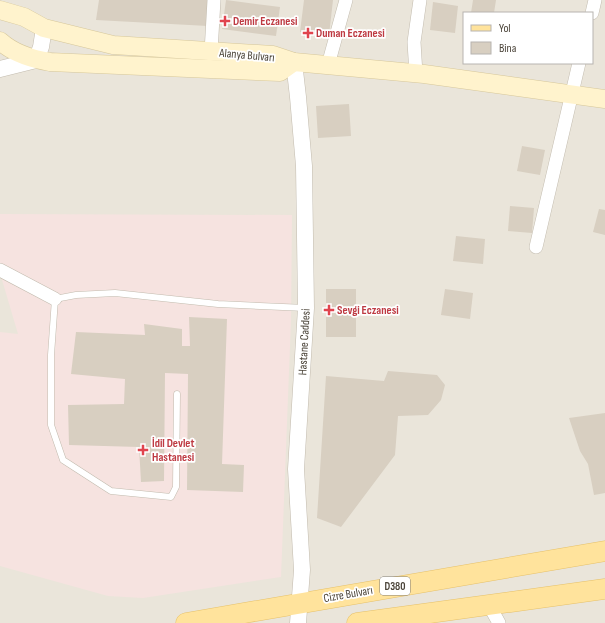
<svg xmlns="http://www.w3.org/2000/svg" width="605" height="623" viewBox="0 0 605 623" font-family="'Sofia Sans Condensed',sans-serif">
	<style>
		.residential { fill: #eae5da; fill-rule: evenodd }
		.medical { fill: #f6e3e0 }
		.building { fill: #d8cfc1 }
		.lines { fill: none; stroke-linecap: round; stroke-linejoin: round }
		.service-casing { stroke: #c2bbae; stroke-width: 7 }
		.minor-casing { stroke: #c2bbae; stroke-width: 14 }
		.tertiary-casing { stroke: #c2bbae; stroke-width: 17 }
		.secondary-casing { stroke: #d6c79b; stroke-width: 19 }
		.primary-casing { stroke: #e6c16a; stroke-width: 21 }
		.service { stroke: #fff; stroke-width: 6 }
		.minor { stroke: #fff; stroke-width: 13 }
		.tertiary { stroke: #fff; stroke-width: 16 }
		.secondary { stroke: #fff3cd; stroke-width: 18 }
		.primary { stroke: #ffe39c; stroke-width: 20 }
		.health-dot { fill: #e0444e; stroke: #fff; stroke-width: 1.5 }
		.labels { text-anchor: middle; stroke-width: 3.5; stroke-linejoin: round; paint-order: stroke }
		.shield { fill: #fff; stroke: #817c74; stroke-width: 1 }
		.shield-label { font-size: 11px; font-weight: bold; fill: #4b4439 }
		.health-label { font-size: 12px; font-weight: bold; fill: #be3a42; stroke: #fff; text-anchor: start }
		.street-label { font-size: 12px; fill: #4b4439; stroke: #fff }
	</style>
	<rect width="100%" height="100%" fill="#f6f3ec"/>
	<path class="residential" d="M0,0H605V623H0ZM464,13H592V63H464Z"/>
	<path class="medical" d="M0,214L292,215L291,320L281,577L143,598L108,596L0,566V332L18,334L0,273Z"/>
	<g class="building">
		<path d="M99,0H207L208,26L96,20Z"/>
		<path d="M226,0L280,7L276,36L222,29Z"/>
		<path d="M304,0H333L329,35L300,32Z"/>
		<path d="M473,0H496L494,13H471Z"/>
		<path d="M433,2L458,6L455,33L430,30Z"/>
		<path d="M349,104L351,136L318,138L316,106Z"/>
		<path d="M522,146L545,150L540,175L517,171Z"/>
		<path d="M510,206L534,208L532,233L508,231Z"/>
		<path d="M599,209L605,210V235L593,232Z"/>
		<path d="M456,236L485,239L483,264L453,261Z"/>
		<rect x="326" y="289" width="30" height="48"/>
		<path d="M445,289L473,293L470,319L441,315Z"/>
		<path d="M189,317L227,319L222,464L244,465L243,492L187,490L188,374L165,373L164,481L141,482L139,447L69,445L68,405L124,404L125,379L71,374L76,332L145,335L144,324L182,329V346H190Z"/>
		<path d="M388,371L437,375L445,385L441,400L428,415L398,416L395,455L341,527L317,518L326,376L384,381Z"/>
		<path d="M605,413V493L594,495L588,464L580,451L569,418Z"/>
	</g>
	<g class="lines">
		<defs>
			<path id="service" d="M177,394L176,487L171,497L111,491L63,460L51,425V355L55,299L76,295L115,293L218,304L306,308"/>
			<g id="minor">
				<path d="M592,13L595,0"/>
				<path d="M211,52L214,0"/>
				<path d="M328,65L346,0"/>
				<path d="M416,74L414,42L420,0"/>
				<path d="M536,247L579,63"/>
				<path d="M0,270L55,299"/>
				<path d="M489,605L499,623"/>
			</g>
			<g id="tertiary">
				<path d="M294,62L298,97L304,166L306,308L296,469L302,570L298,623"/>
				<path d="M0,69L36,60L41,47L44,28"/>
			</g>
			<g id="secondary">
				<path d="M0,10L24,17L44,28L113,45L273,55L294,62L424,74L605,99"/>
				<path d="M0,41C13,53 32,59 50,62L280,72L294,62"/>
			</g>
			<g id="primary">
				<path d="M186,623L605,551"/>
				<path d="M357,623L605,589"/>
			</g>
		</defs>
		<use href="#service" class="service-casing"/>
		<use href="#minor" class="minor-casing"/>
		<use href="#tertiary" class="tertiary-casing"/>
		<use href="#secondary" class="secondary-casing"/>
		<use href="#primary" class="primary-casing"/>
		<use href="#service" class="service"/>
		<use href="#minor" class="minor"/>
		<use href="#tertiary" class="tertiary"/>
		<use href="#secondary" class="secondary"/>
		<use href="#primary" class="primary"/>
	</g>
	<g class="health-dot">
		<path d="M223 15h4v4h4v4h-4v4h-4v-4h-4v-4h4z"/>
		<path d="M306 27h4v4h4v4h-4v4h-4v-4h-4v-4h4z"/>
		<path d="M327 304h4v4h4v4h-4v4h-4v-4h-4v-4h4z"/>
		<path d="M141 444h4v4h4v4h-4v4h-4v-4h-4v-4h4z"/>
	</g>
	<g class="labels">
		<rect class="shield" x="380" y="577" width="30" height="18" rx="3"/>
		<g class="shield-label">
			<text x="395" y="590">D380</text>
		</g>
		<g class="health-label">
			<text x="233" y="25">Demir Eczanesi</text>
			<text x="316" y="37">Duman Eczanesi</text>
			<text x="337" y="314">Sevgi Eczanesi</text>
			<text x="152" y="447">İdil Devlet<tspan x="152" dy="14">Hastanesi</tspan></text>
		</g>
		<g class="street-label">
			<text transform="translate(247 55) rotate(5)" y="4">Alanya Bulvarı</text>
			<text transform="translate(304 342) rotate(-87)" y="4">Hastane Caddesi</text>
			<text transform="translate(348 594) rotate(-10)" y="4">Cizre Bulvarı</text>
		</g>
	</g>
	<rect x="463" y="12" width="130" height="52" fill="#ffffff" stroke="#b7b4b0"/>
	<rect x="471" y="25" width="20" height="6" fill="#ffe39c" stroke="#b7b4b0"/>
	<text x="499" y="32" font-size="12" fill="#4b4439">Yol</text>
	<rect x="471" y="42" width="20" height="12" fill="#d8cfc1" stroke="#b7b4b0"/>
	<text x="499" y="52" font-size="12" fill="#4b4439">Bina</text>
</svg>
